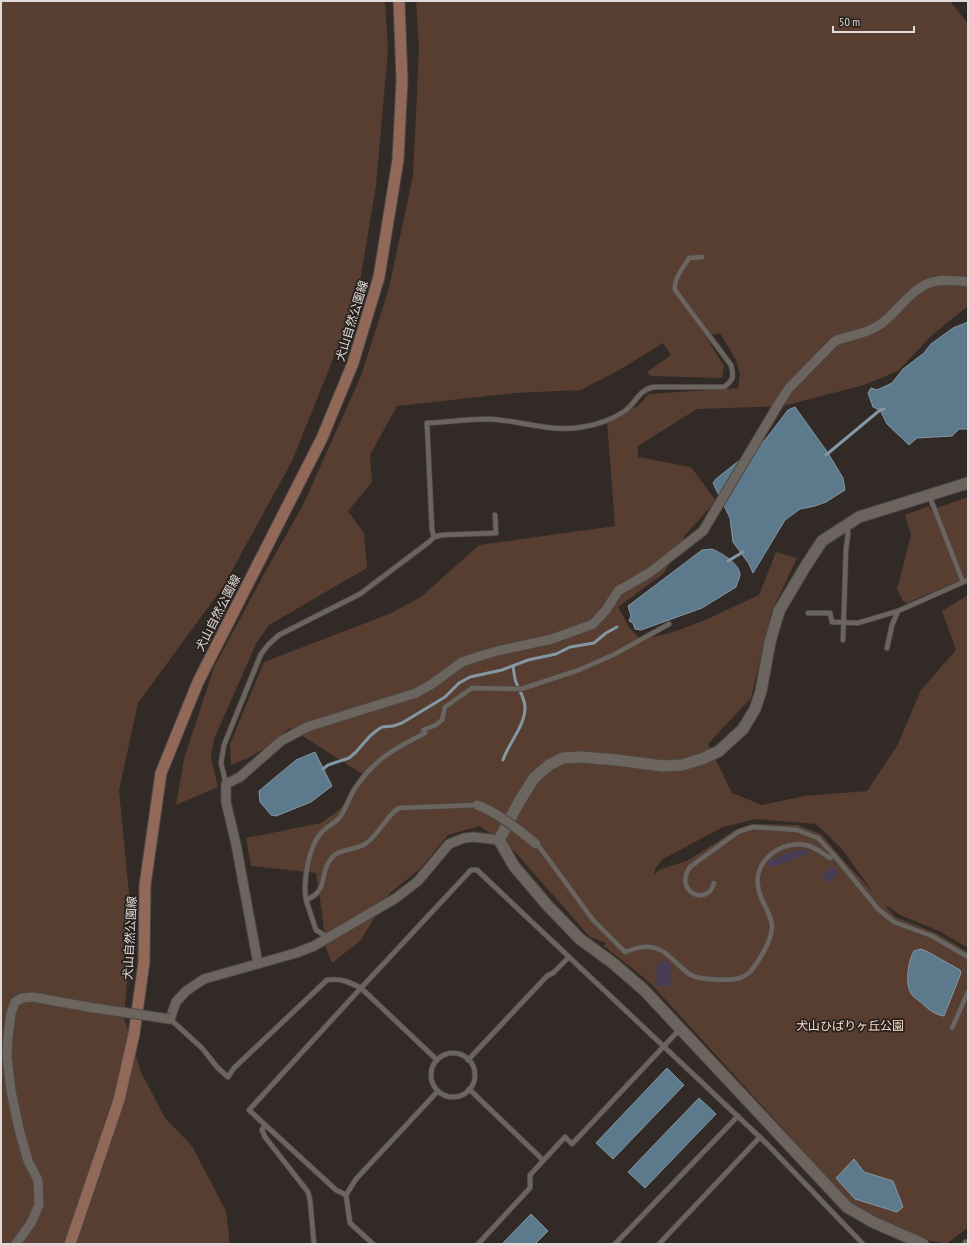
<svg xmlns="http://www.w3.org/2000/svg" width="969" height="1245" viewBox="0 0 969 1245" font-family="'PT Sans Narrow','Noto Sans JP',sans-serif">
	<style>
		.green { fill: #573e30; fill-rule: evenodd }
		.water { fill: #5d7a8d; stroke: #8497a4 }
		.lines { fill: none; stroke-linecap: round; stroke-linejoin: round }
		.stream { stroke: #8497a4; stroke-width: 3 }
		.building { fill: #493d56 }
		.service-casing { stroke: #4d4743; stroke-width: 6 }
		.minor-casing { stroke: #4d4743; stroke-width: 11 }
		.tertiary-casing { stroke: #4d4743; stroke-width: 13 }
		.secondary-casing { stroke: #4d4743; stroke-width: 13 }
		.service { stroke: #6c645f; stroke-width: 4.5 }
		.minor { stroke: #6c645f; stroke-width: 9 }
		.tertiary { stroke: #6c645f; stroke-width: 11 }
		.secondary { stroke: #926958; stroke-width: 11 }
		.minor-bridge-casing { stroke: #4d4743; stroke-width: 11; stroke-linecap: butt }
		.minor-bridge { stroke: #6c645f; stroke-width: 9 }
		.labels { text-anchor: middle; stroke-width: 3.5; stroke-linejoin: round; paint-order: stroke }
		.street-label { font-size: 12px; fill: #e0dbd8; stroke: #28211d }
		.park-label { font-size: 12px; fill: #fcdbc9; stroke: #28211d }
	</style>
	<rect width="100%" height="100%" fill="#322a26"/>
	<g class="green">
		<path d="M1,1H385L388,50L376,186L357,300L292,461L223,587L138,703L119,790L132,924L124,1018L141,1072L165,1118L192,1146L226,1211L230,1244H1Z"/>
		<path d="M416,1H950L968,24V306L932,335L898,371L864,385L783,406L697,409L638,446V457L691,467L716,501L686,534L664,573L618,607L629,627L639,638C675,638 725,610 759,595L776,552L797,558L771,613L751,698L708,744L732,793L762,805L804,796L867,791L897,746L921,690L956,650L942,611L968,595V948L939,931L900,915L884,904L895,917L936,933L968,952V1228L946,1244L931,1241L878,1218L848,1200L653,986L643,977L604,946L606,943L590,937L515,852L480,826L448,835L420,869L390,893L360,941L332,963L326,948L322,912L316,873L251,866L246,838L321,823L340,809L367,777L290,728C270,744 256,757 231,765L230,744L264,662L389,614L421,597L479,545L615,526L607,421L638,406L649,394L738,388L740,374L736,360L720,333L706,337L724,366L722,378L650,376L647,372L671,355L663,343L621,369L581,390L514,393L397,406L370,455L372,482L348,511L364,533L367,568L269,625L256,644L214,739L211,758L218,787L176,805L184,759L214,667L263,576L303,505L361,376L389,288L413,176L419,49ZM756,819L816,824L842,849L873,892L844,861L821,834L798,825L752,824L737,829L689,860L659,870L654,875L655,869L663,859L723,827Z"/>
		<path d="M968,497V577L907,603L903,601L897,589L911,535L905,515L929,506L931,510Z"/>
	</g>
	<g class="water">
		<path d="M968,322V429H959L952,436L917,438L909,445L887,424L880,410L873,407L868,393L871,388L877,390L892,383L903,369L924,353L931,344L953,328Z"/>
		<path d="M795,407L828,453L843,478L845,490L826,502L815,506L800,509L785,520L753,573L749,564L733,542L730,518L713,483L716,479L765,440L788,410Z"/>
		<path d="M712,549C720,552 739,563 740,574C740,578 737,583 736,587L702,608L641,630L635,629L633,623L629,621L631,616L628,606L702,550Z"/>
		<path d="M315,752L332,786L311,802L276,816L271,815L260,802L259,791L296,760Z"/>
		<path d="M921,949L928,952L960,970L961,973L944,1016C936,1015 929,1010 923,1004C920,1001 916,999 913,996C904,987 908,961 914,951Z"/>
		<path d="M667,1068L684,1085L613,1159L596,1143Z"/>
		<path d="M699,1098L716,1114L645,1188L628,1172Z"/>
		<path d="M854,1159L864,1172L893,1181L903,1207L897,1212L855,1199L836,1178Z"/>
		<path d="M531,1214L548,1231L535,1244H502Z"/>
	</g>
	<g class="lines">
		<g class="stream">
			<path d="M826,455L880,410L884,409"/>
			<path d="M728,561L743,552"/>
			<path d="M503,760C508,744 525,726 525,708C525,698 519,690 516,682C514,677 514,671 513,666"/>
			<path d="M323,769L328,765L349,758L356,752L370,736L376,731L382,727L393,726L402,723L445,697L459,683L470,677L502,670L528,660L556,654L570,647L594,643L606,633L617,627"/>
		</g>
	</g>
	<g class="building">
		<path d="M807,849L809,850L810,853L770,868L768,863L769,861L788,853Z"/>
		<path d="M833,866L839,874L827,883L821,875Z"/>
		<path d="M665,959L671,966L670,987L656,986L657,974L654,969Z"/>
	</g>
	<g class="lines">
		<defs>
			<g id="service">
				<path d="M929,495L963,582"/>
				<path d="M434,537L432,530L427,423C447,422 468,419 488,419C520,420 550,433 582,427C596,425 613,419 625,411C637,402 638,390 654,387H724C734,380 734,376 731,365L675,290C673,279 684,267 689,258L702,257"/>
				<path d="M808,613H830L832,622L858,623L898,611"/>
				<path d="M843,640L846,549L848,534L847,526"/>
				<path d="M887,648L892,625L898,611L968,580"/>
				<path d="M226,784L221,763L224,745L261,654L269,644L279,635L360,594L429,542L434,537L442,535L496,533L495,515"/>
				<path d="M477,805L399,808C385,817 379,835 365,844C354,851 338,848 330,860C319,875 329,891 306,900C303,881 308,848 321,833C326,827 335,823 340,817C346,809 349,798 354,790C374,759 394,749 425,733L423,730L436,725L442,720L445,707L472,688L521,689L579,670L615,654L669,624"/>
				<path d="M536,844L541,849L593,920L625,952C636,948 647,944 658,949C671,954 679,968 691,975C700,980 730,981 740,978C743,977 747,975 750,972C759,961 772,941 772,926C771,911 759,901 758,886C754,860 782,840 806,845C815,847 822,853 830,858L834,855"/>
				<path d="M714,883C707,908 673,891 690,867L738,832L753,827L797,830L818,838L834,855L878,909L894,922L932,936L968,957"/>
				<path d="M306,900L316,930L324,935L327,939"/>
				<path d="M170,1019L202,1048L217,1067L228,1077L234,1068L327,980C341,978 349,982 361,988L471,870H477L768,1145L863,1244"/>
				<path d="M952,1028L968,992"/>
				<circle cx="453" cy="1075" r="22"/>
				<path d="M468,1060L547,976L553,973L569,957"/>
				<path d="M469,1089L543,1160"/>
				<path d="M265,1125L262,1130L265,1137L308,1192L310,1200L314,1244"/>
				<path d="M346,1195L336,1190L249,1110L361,988L437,1060"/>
				<path d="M373,1244L350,1223L346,1195L356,1179L438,1091"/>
				<path d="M478,1244L530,1188V1175L565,1137L572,1144L680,1029"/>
				<path d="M615,1244L738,1116"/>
				<path d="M659,1244L760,1137"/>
			</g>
			<g id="minor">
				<path d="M258,964L236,844L226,802V784L240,777L281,741L307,727L416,693L432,684L462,662L477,657L497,651L552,639L593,624L606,610L618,591L649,573L703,531L781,400L789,388L835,341C849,335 863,335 876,327C885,322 891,315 897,309C924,281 929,278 968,282"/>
				<path d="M170,1019L176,1002L186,991L204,979L296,953L314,946L396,898L418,881L449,844L464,838L474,837L499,840"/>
				<path d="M16,1244L31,1223L39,1205L38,1180L28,1161L19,1129L11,1091L7,1056L8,1037L11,1013L15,1002L22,998L33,997L94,1008"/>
				<path d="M967,1244H968"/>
			</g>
			<path id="tertiary" d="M923,1244L873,1222L847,1207L644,990L614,964L580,939L548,906L514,866L499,840L519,802L534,778L549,765L563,758L581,757L617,760L663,766L682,765L702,759L719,751L743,729L755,709L761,691L770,642L779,611L805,567L822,541L859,517L968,483"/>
			<path id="secondary" d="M70,1244L119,1100L134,1034L144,962L145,885L161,773L198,682L322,438L353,363L379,277L398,160L402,80L399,1"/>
		</defs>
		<use href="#service" class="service-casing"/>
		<use href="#minor" class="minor-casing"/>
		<use href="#tertiary" class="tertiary-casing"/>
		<use href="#secondary" class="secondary-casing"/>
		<use href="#service" class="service"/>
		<use href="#minor" class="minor"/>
		<use href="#tertiary" class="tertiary"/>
		<use href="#secondary" class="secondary"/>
		<defs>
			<g id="minor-bridge">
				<path d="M477,805C495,811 521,831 536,844"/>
				<path d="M94,1008L170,1019"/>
			</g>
		</defs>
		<use href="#minor-bridge" class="minor-bridge-casing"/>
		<use href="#minor-bridge" class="minor-bridge"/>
	</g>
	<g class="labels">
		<g class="street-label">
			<text transform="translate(352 321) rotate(-73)" y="4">犬山自然公園線</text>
			<text transform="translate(218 613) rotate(-63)" y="4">犬山自然公園線</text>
			<text transform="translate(130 938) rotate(-87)" y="4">犬山自然公園線</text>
		</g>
		<g class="park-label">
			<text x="850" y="1030">犬山ひばりヶ丘公園</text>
		</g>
	</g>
	<rect width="969" height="1245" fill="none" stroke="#e0dbd8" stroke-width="4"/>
	<path d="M833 26v6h81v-6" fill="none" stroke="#e0dbd8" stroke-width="2"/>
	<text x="839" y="26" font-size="12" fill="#e0dbd8" stroke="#28211d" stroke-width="3" paint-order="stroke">50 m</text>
</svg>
